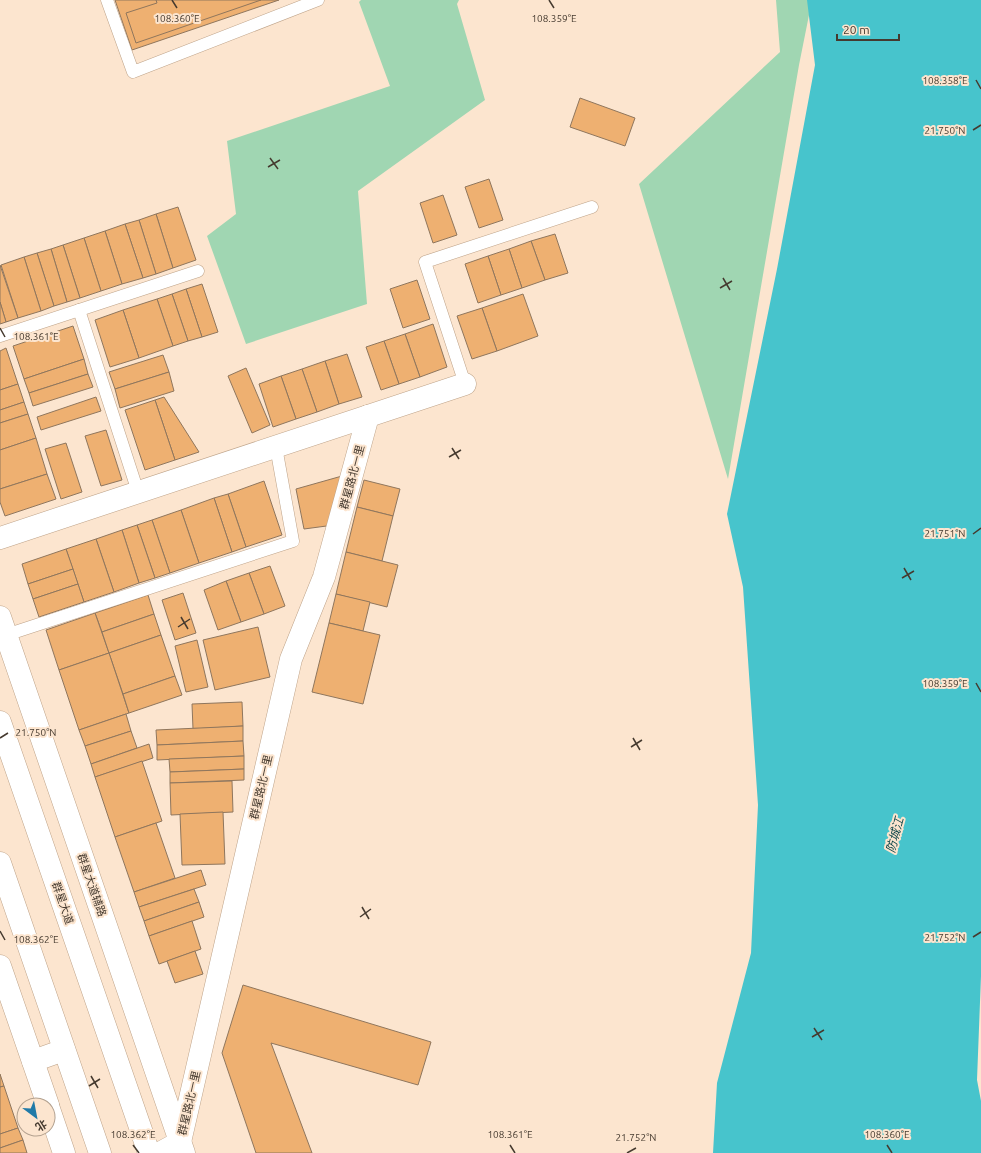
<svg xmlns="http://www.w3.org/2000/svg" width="981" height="1153" viewBox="0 0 981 1153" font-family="Ubuntu,'Noto Sans SC',sans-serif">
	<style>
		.green { fill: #a0d6b2 }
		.water { fill: #47c4cc }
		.building { fill: #eeb071; stroke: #8f765d }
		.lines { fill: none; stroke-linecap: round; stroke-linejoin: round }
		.lane-casing { stroke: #bea389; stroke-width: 13 }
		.street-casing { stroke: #bea389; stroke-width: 23 }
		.secondary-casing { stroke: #bea389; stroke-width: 23 }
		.highway-casing { stroke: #bea389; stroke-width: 23 }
		.lane { stroke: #fff; stroke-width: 12 }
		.street { stroke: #fff; stroke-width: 22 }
		.secondary { stroke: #fff; stroke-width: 22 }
		.highway { stroke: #fff; stroke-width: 22 }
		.ticks { fill: none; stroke: #453a2f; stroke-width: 1.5 }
		.labels { text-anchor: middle; stroke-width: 4; stroke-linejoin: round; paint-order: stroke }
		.street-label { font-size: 11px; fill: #453a2f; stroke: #fce5cf }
		.water-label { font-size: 12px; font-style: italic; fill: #0e4649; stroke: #fce5cf }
		.ticks-label { font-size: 10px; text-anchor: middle; fill: #453a2f; stroke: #fce5cf; stroke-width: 4; stroke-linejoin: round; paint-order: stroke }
	</style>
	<rect width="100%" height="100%" fill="#fce5cf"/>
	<g class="green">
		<path d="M361,0H459L457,4L485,100L358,191L367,304L246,344L207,236L236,214L227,141L390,86L359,2Z"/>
		<path d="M776,0H812L799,65L728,479L639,184L780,52Z"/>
	</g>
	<path class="water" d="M807,0H981V976L977,1080L981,1101V1153H713L717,1083L751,953L758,805L743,587L727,514L777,269L815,65Z"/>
	<g class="building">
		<path d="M115,0H279L132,50Z"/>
		<path d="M156,0H261L136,43L126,13L157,3Z"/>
		<path d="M580,98L635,118L625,146L570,127Z"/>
		<path d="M489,179L503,220L479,228L465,187Z"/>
		<path d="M443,195L457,235L433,243L420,203Z"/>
		<path d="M178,207L196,260L173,268L156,214Z"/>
		<path d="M156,214L173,268L156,274L139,220Z"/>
		<path d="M139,220L156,274L143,278L125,224Z"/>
		<path d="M125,224L143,278L122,284L105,231Z"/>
		<path d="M105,231L122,284L101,291L84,238Z"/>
		<path d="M555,234L568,273L545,280L531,241Z"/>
		<path d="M84,238L101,291L80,298L63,245Z"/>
		<path d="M531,241L545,280L522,288L509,249Z"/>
		<path d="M63,245L80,298L67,302L51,249Z"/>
		<path d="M51,249L67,302L54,306L37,253Z"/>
		<path d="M509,249L522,288L501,295L488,256Z"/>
		<path d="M37,253L54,306L41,311L24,257Z"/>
		<path d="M488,256L501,295L478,303L465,264Z"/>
		<path d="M24,257L41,311L18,318L1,265Z"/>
		<path d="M0,265L18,318L6,322L0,302Z"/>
		<path d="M417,280L430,319L403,328L390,289Z"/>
		<path d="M202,284L218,332L202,337L186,289Z"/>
		<path d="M186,289L202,337L188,341L172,294Z"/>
		<path d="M172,294L188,341L173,346L157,299Z"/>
		<path d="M523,294L538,336L497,351L482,308Z"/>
		<path d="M157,299L173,346L139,358L123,310Z"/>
		<path d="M0,302L6,322L0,324Z"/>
		<path d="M482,308L497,351L472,359L457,316Z"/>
		<path d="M123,310L139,358L110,367L95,320Z"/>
		<path d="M433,324L447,367L420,377L405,334Z"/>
		<path d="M73,326L84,359L24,379L13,346Z"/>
		<path d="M405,334L420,377L399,384L384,341Z"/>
		<path d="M384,341L399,384L381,390L366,347Z"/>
		<path d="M6,348L18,384L0,390V351Z"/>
		<path d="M347,354L362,397L339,404L325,361Z"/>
		<path d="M163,355L169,372L115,389L109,372Z"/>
		<path d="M84,359L88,374L29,393L24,379Z"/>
		<path d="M325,361L339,404L317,412L302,369Z"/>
		<path d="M246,368L270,425L252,433L228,376Z"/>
		<path d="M302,369L317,412L296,419L281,376Z"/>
		<path d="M169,372L174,391L120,408L115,389Z"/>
		<path d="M88,374L93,387L33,406L29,393Z"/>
		<path d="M281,376L296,419L273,427L259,384Z"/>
		<path d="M18,384L24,402L0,410V390Z"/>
		<path d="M96,397L101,411L41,430L37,417Z"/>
		<path d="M164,397L199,452L175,460L155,400Z"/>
		<path d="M155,400L175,460L145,470L125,410Z"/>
		<path d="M24,402L28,414L0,423V410Z"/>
		<path d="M28,414L36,438L0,450V423Z"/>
		<path d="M106,430L122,480L101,486L85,436Z"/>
		<path d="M36,438L47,474L0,489V450Z"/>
		<path d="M66,443L82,492L61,499L45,449Z"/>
		<path d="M47,474L56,499L5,516L0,502V489Z"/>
		<path d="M342,476L334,525L304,529L296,489Z"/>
		<path d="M364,480L400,489L393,516L357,507Z"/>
		<path d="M264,481L282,535L246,547L228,494Z"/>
		<path d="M228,494L246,547L232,552L214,498Z"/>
		<path d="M214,498L232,552L199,563L181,510Z"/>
		<path d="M357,507L393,516L382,561L346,552Z"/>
		<path d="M181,510L199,563L170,573L152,520Z"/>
		<path d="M152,520L170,573L155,578L137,525Z"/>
		<path d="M137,525L155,578L139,583L122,530Z"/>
		<path d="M122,530L139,583L114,592L96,539Z"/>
		<path d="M96,539L114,592L84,602L66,549Z"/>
		<path d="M66,549L73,569L28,584L22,564Z"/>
		<path d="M346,552L398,565L387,607L336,594Z"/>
		<path d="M270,566L285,606L264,614L249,573Z"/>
		<path d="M73,569L78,584L33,599L28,584Z"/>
		<path d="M249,573L264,614L241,622L226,581Z"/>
		<path d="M226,581L241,622L218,630L204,590Z"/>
		<path d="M78,584L84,602L39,617L33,599Z"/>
		<path d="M183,593L196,633L175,640L162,600Z"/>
		<path d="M336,594L370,602L363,631L329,623Z"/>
		<path d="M148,595L154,614L102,632L95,613Z"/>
		<path d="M95,613L109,653L59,670L46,630Z"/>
		<path d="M154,614L161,635L109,653L102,632Z"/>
		<path d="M329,623L380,635L363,704L312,692Z"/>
		<path d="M258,627L270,677L215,690L203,640Z"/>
		<path d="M161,635L175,676L123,694L109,653Z"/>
		<path d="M197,640L208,687L186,692L175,646Z"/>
		<path d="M109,653L129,713L79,730L59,670Z"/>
		<path d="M175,676L182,695L129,713L123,694Z"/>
		<path d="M242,702L243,726L193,729L192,704Z"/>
		<path d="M126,714L131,731L85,746L79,730Z"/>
		<path d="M243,726V741L157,745L156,730Z"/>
		<path d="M131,731L137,748L91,764L85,746Z"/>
		<path d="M243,741L244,756L157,760V745Z"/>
		<path d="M149,744L153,758L95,777L91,764Z"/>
		<path d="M244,756V769L170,772L169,759Z"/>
		<path d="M142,761L162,821L115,837L95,777Z"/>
		<path d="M244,769V780L170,783V772Z"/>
		<path d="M232,781L233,812L171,815L170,783Z"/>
		<path d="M223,812L225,864L182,865L180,814Z"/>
		<path d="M156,823L175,878L134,892L115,837Z"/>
		<path d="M201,870L206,885L139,907L134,892Z"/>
		<path d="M194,889L199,902L144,921L139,907Z"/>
		<path d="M199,902L204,917L149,936L144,921Z"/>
		<path d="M192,921L201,949L159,964L149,936Z"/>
		<path d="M195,951L203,974L175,983L167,961Z"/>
		<path d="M243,985L431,1042L418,1085L271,1043L312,1153H256L222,1053Z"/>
		<path d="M0,1074L4,1086L0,1087Z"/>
		<path d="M4,1086L18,1128L0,1134V1087Z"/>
		<path d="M18,1128L23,1140L0,1148V1134Z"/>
		<path d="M23,1140L27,1153H0V1148Z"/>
	</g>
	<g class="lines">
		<defs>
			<g id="lane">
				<path d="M107,0L133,72L318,0"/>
				<path d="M79,310L138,492"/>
				<path d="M0,336L198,271"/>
				<path d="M465,384L425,262L592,207"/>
				<path d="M6,635L293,541L276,447"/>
			</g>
			<g id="street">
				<path d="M0,538L465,384"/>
				<path d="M160,1153L180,1142L291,659L324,577L368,416"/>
			</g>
			<g id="secondary">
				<path d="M0,617L184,1153"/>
				<path d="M0,966L48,1105"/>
				<path d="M48,1106L64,1153"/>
			</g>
			<g id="highway">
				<path d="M0,722L149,1153"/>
				<path d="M0,863L100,1153"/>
				<path d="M33,1061L64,1050"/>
			</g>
		</defs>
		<use href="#lane" class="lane-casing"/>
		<use href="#street" class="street-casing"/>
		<use href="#secondary" class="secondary-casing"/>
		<use href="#highway" class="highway-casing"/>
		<use href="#lane" class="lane"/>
		<use href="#street" class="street"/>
		<use href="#secondary" class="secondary"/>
		<use href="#highway" class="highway"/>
	</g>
	<path class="ticks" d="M172,0L177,8M549,0L554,8M976,80L981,89M973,130L981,125M270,158L278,169M268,167L280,160M723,278L730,290M720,288L732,281M0,328L5,337M452,448L459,459M449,457L461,450M973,534L981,528M904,568L911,580M902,578L914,571M181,617L188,629M178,627L190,619M976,683L981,692M0,738L8,733M633,738L640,750M631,747L642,740M362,907L369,919M360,917L371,909M0,931L5,940M973,937L981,932M814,1028L822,1040M812,1037L824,1030M91,1076L98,1088M89,1086L100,1079M133,1145L139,1153M510,1145L515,1153M887,1145L892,1153M627,1153L636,1148"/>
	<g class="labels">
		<g class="street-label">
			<text transform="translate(352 477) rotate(-75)" y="4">群星路北一里</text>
			<text transform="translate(261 787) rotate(-77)" y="4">群星路北一里</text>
			<text transform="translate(92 885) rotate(71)" y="4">群星大道辅路</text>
			<text transform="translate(63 903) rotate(71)" y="4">群星大道</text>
			<text transform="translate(189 1103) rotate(-77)" y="4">群星路北一里</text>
		</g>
		<g class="water-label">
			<text transform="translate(895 835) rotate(-75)" y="4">防城江</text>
		</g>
	</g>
	<g class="ticks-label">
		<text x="177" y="22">108.360°E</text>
		<text x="554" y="22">108.359°E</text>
		<text x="945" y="84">108.358°E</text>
		<text x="945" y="134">21.750°N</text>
		<text x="36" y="340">108.361°E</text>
		<text x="945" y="537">21.751°N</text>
		<text x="945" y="687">108.359°E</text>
		<text x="36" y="736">21.750°N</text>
		<text x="945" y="941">21.752°N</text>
		<text x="36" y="943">108.362°E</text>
		<text x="133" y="1138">108.362°E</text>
		<text x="510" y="1138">108.361°E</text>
		<text x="887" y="1138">108.360°E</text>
		<text x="636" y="1141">21.752°N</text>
	</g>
	<g transform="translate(36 1117) rotate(148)"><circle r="19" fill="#fce5cf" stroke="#b3a18f"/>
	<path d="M0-3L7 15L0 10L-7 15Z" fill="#207aa8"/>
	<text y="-6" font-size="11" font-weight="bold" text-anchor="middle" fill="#453a2f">北</text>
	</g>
	<path d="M837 34v6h62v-6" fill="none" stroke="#453a2f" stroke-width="2"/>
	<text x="843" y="34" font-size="12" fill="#453a2f" stroke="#fce5cf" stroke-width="3" paint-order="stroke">20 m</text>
</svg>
